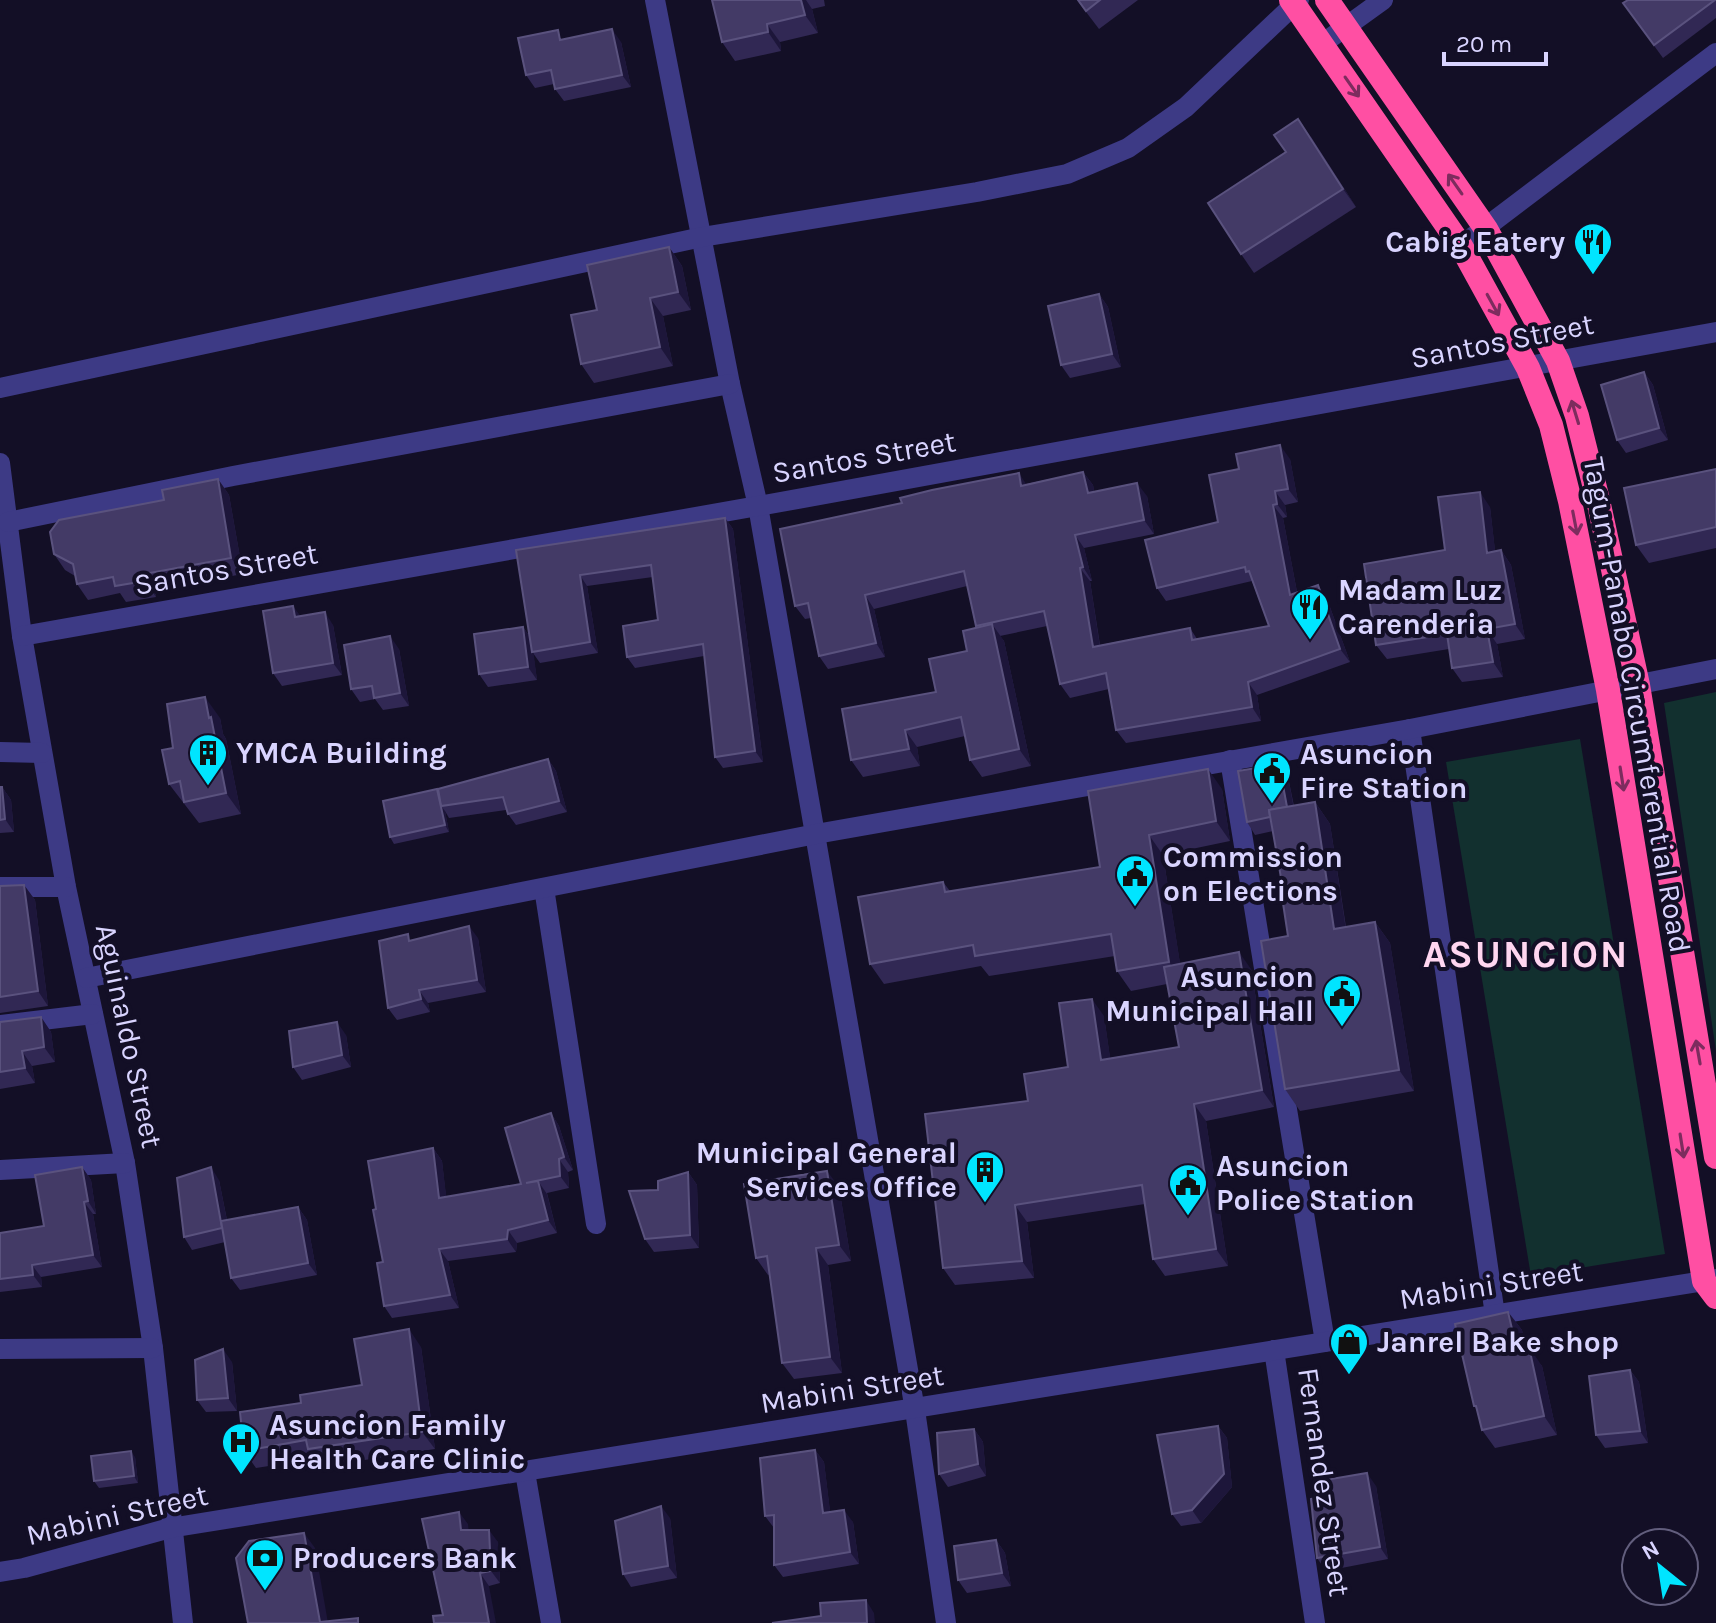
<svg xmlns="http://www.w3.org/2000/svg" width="1716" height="1623" viewBox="0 0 1716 1623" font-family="Karla,sans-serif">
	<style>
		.green { fill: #12302f }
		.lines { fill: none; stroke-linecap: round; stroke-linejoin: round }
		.minor { stroke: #3d3a85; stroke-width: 20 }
		.highway { stroke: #ff4fa3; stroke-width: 24 }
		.wall { fill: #312854 }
		.shaded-wall { fill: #1d163a }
		.building { fill: #433a66; stroke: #5a527e; stroke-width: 2 }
		.oneway { stroke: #7d2c5e }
		.labels { text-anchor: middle; stroke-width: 8; stroke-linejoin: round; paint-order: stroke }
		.poi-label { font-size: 30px; font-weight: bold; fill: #d9d4ff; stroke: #130f26; text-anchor: start }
		.street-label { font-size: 30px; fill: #d9d4ff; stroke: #130f26 }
		.district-label { font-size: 38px; font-weight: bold; letter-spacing: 2px; fill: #ffd6f0; stroke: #130f26 }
	</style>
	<rect width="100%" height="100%" fill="#130f26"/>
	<g class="green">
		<path d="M1716,692V1051L1664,703Z"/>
		<path d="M1580,739L1665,1254L1531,1276L1446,762Z"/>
	</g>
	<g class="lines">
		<g class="minor">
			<path d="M655,0L730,384L758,506L915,1410L946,1623"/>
			<path d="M1322,44L1383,0"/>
			<path d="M1461,246L1716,53"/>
			<path d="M0,388L702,237L977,192L1067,174L1128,148L1186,107L1299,0"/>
			<path d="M0,463L22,636L66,887L125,1163L153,1348L183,1623"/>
			<path d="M8,522L233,476L730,384"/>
			<path d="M22,636C587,536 1152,438 1716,332"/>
			<path d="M1410,729L1495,1315"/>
			<path d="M0,752L42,753"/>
			<path d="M1230,760L1325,1342"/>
			<path d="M0,887H66"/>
			<path d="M544,888L596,1224"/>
			<path d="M86,978L816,834L1410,729L1716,669"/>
			<path d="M0,1025L93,1014"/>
			<path d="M0,1170L125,1163"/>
			<path d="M0,1349L153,1348"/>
			<path d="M1274,1350L1315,1623"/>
			<path d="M525,1472L551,1623"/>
			<path d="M0,1572L24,1568L170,1528L1716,1279"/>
		</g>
		<g class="highway">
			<path d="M1291,0L1461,246L1528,368L1551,425L1570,501L1608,690L1704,1281L1716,1297"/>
			<path d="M1327,0L1486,229L1558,361L1577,416L1598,500L1638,685L1716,1157"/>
		</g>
	</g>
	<g class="wall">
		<path d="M712,0H824L825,6L812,9L818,33L780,42L781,51L735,61L722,42Z"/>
		<path d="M1077,0H1138L1099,29Z"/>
		<path d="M1628,0H1716V18L1663,58L1623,3Z"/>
		<path d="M564,39L621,42L631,87L564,101L555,89L554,84L535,88L526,75Z"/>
		<path d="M1311,137L1356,207L1254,273L1241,254L1286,152Z"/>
		<path d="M669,247L682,266L691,310L663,316L673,366L594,383L581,364L597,310Z"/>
		<path d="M1099,294L1108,307L1121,367L1070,378L1061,365Z"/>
		<path d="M1644,372L1653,385L1668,440L1626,453L1617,440Z"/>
		<path d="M1290,459L1298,502L1285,505L1287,517L1283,518L1297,592L1327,599L1350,662L1257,695L1261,721L1126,743L1116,730L1109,689L1070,698L1060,684L1047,626L1000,636L1004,641L1031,766L982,777L970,760L965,736L917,747L920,766L863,777L851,760L936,692L967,651L976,628L967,586L874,609L885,657L828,669L819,656L811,618L805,619L795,606L1026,484L1083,472L1093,485L1094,491L1147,496L1154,534L1084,548L1092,581H1090L1100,645L1190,628L1197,639L1269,626L1252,581L1166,601L1157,588L1218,522Z"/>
		<path d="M1716,469V548L1649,563L1636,545Z"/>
		<path d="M218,479L229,495L243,574L155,590L156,597L126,602L120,593L88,600L77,584L75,576L65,570L54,554L164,500Z"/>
		<path d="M1490,507L1495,551L1501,550L1511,565L1525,639L1497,644L1503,677L1462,682L1452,668L1449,649L1387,659L1376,645L1445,550Z"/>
		<path d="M725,518L733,529L763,762L723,768L715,757L704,656L635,668L627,657L658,620L653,577L587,586L598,653L540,663L533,653L537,680L488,687L479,674L523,627L530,637L516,550Z"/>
		<path d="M301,616L333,625L342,675L282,686L273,673Z"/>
		<path d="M399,649L409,706L383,710L375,699L360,702L351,689Z"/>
		<path d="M220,718L223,734L226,739L241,814L199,823L169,784Z"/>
		<path d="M548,759L556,771L567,812L516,825L508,814L506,810L449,818L445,811L449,832L394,844L390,837L437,789Z"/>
		<path d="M1288,777L1294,806L1315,802L1330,824L1346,927L1375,922L1390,943L1414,1091L1300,1111L1285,1089L1288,936L1283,889L1273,831L1255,835L1247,822Z"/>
		<path d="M0,787H2L11,800L14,832L0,833Z"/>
		<path d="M1222,789L1230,841L1163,855L1180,964L1251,969L1274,1107L1206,1121L1228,1266L1165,1276L1153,1259L1145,1204L1027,1222L1034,1278L955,1285L943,1268L1028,1101L1068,1067L1104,1016L1110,1058L1179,1047L1167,984L1131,991L1117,971L1115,956L989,976L981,966L884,984L870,964L943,882L950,891L1100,867L1088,791Z"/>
		<path d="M24,885L35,900L48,1006L0,1013V886Z"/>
		<path d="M478,938L486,992L428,1003L430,1012L397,1020L388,1008L412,940Z"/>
		<path d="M41,1017L51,1032L55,1062L32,1066L35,1083L0,1089V1022Z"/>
		<path d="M346,1035L351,1067L302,1080L293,1067Z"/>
		<path d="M551,1113L559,1126L573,1170L568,1172L569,1188L547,1193L557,1233L517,1243L516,1252L448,1261L459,1308L392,1318L384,1306L383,1262L376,1209L433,1148L442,1161L446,1197L521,1184Z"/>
		<path d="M82,1167L91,1180L96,1214H93L102,1267L41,1277L42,1287L0,1292V1233L44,1226Z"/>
		<path d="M688,1172L697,1185L699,1248L654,1252L645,1239L658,1190Z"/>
		<path d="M219,1180L227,1220L298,1207L307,1220L317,1275L240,1290L231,1278L225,1242L192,1250L184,1237Z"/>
		<path d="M839,1187L851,1261L828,1265L842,1373L794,1379L782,1363L770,1274L768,1275L756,1258Z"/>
		<path d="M1508,1312L1522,1330L1525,1348L1542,1366L1557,1435L1495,1448L1482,1430L1478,1411L1474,1406Z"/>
		<path d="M421,1347L435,1449L320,1467L314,1459L256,1468L244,1451L301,1403L362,1385Z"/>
		<path d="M232,1362L237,1411L206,1412L197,1400Z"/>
		<path d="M1630,1370L1639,1382L1648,1443L1605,1448L1596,1435Z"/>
		<path d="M1218,1426L1227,1438L1232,1487L1201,1523L1181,1526L1172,1514Z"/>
		<path d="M974,1429L983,1442L986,1476L948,1487L939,1474Z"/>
		<path d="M815,1450L824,1462L830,1512L853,1522L859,1564L783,1577L774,1565V1528L765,1516Z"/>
		<path d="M135,1457L138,1483L99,1488L94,1481Z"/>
		<path d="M1376,1486L1388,1559L1326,1571L1317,1558L1323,1496Z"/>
		<path d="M670,1518L677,1578L631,1587L623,1574Z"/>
		<path d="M468,1524V1530L498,1542L500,1583L489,1586L443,1615Z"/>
		<path d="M996,1540L1005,1553L1011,1586L967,1593L958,1580Z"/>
	</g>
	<g class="shaded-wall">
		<path d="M801,0H806L812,9L818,33L805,15Z"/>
		<path d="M767,24L780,42L781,51L768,32Z"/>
		<path d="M612,29L621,42L631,87L622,75Z"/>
		<path d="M1298,119L1311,137L1356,207L1343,189Z"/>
		<path d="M669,247L682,266L691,310L678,292Z"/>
		<path d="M1099,294L1108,307L1121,367L1112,354Z"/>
		<path d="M650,298L663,316L673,366L660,347Z"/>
		<path d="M1644,372L1653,385L1668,440L1659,428Z"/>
		<path d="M1280,445L1290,459L1298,502L1288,489Z"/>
		<path d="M1083,472L1093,485L1097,506L1088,493Z"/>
		<path d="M1019,473L1028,487L1021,486Z"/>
		<path d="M218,479L229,495L243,574L231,558Z"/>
		<path d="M1137,483L1147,496L1154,534L1144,520Z"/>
		<path d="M1275,491L1285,505L1287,517L1277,504Z"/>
		<path d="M1480,492L1490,507L1497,567L1487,553Z"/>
		<path d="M1273,505L1283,518L1300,608L1290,595Z"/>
		<path d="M725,518L733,529L763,762L755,751Z"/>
		<path d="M1075,535L1084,548L1092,581L1083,567Z"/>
		<path d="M1501,550L1511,565L1525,639L1515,624Z"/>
		<path d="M1080,568L1090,581L1102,660L1093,647Z"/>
		<path d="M144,574L155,590L156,597L145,581Z"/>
		<path d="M580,575L587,586L598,653L590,642Z"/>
		<path d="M1318,585L1327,599L1350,662L1340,649Z"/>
		<path d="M865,595L874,609L885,657L876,643Z"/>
		<path d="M293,606L302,618L295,617Z"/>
		<path d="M325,612L333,625L342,675L333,663Z"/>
		<path d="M992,624L1004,641L1031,766L1019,749Z"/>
		<path d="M523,627L532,640L537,680L528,667Z"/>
		<path d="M1487,629L1497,644L1503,677L1493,662Z"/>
		<path d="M390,636L399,649L409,706L400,693Z"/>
		<path d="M1248,682L1257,695L1261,721L1252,707Z"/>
		<path d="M205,697L220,718L223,734L226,739L241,814L226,793Z"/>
		<path d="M905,730L917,747L920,766L909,749Z"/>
		<path d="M548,759L556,771L567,812L559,801Z"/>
		<path d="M1279,764L1288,777L1297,825L1289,813Z"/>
		<path d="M1208,769L1222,789L1230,841L1216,821Z"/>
		<path d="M2,787L11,800L14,832L5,819Z"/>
		<path d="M437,789L441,806L445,811L449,832L445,825Z"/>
		<path d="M1315,802L1330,824L1349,950L1334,929Z"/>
		<path d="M1149,835L1163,855L1183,982L1169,962Z"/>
		<path d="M24,885L35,900L48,1006L38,991Z"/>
		<path d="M1375,922L1390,943L1414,1091L1399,1070Z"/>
		<path d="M469,926L478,938L486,992L477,980Z"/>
		<path d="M1239,952L1251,969L1274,1107L1262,1090Z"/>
		<path d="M419,990L428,1003L430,1012L421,999Z"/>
		<path d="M1092,999L1104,1016L1113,1077L1101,1060Z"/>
		<path d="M41,1017L51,1032L55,1062L44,1047Z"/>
		<path d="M337,1022L346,1035L351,1067L342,1055Z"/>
		<path d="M22,1051L32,1066L35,1083L25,1068Z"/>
		<path d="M1194,1104L1206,1121L1228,1266L1216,1249Z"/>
		<path d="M551,1113L559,1126L573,1170L564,1157Z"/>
		<path d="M433,1148L442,1161L448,1211L439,1198Z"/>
		<path d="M559,1159L568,1172L569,1188L560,1176Z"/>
		<path d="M82,1167L91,1180L96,1214L88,1201Z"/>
		<path d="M211,1167L219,1180L231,1241L222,1228Z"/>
		<path d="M827,1171L839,1187L851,1261L839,1245Z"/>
		<path d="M688,1172L697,1185L699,1248L690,1235Z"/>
		<path d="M538,1181L547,1194L557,1233L548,1220Z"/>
		<path d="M84,1202L93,1214L102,1267L93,1255Z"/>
		<path d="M1015,1205L1027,1222L1034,1278L1022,1261Z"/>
		<path d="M298,1207L307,1220L317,1275L308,1263Z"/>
		<path d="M508,1230L517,1243L516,1252L507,1239Z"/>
		<path d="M816,1248L828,1265L842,1373L830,1357Z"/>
		<path d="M439,1249L448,1261L459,1308L450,1295Z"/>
		<path d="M32,1265L41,1277L42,1287L33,1275Z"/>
		<path d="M1508,1312L1522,1330L1530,1368L1517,1350Z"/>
		<path d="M409,1329L421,1347L435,1449L422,1432Z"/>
		<path d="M1529,1347L1542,1366L1557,1435L1544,1416Z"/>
		<path d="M223,1349L232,1362L237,1411L228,1398Z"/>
		<path d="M1630,1370L1639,1382L1648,1443L1640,1431Z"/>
		<path d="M1218,1426L1227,1438L1232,1487L1201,1523L1192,1510Z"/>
		<path d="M974,1429L983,1442L986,1476L978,1464Z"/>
		<path d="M815,1450L824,1462L832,1526L823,1513Z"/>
		<path d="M131,1451L135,1457L138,1483L134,1476Z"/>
		<path d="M1367,1473L1376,1486L1388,1559L1380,1547Z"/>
		<path d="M661,1506L670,1518L677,1578L668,1566Z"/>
		<path d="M844,1510L853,1522L859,1564L850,1552Z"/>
		<path d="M459,1512L468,1524L470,1543L461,1530Z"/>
		<path d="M489,1530L498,1542L500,1583L491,1571Z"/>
		<path d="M304,1533L315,1548L328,1623H321Z"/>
		<path d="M996,1540L1005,1553L1011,1586L1002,1573Z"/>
		<path d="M480,1573L489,1586L496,1623H489Z"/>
		<path d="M866,1600L874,1613L875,1623H867Z"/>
	</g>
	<g class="building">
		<path d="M712,0H801L805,15L767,24L768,32L722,42Z"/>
		<path d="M1078,0H1100L1086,11Z"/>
		<path d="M1628,0H1715L1654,45L1623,3Z"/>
		<path d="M612,29L622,75L555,89L551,70L526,75L518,38L558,30L560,40Z"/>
		<path d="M1298,119L1343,189L1241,254L1208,203L1286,152L1274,135Z"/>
		<path d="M669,247L678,292L650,298L660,347L581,364L571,315L597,310L587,265Z"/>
		<path d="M1099,294L1112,354L1061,365L1048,306Z"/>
		<path d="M1644,372L1659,428L1617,440L1601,385Z"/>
		<path d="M1280,445L1288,489L1275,491L1277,504L1273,505L1290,595L1318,585L1340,649L1248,682L1252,707L1116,730L1106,673L1060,684L1044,611L976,626L964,571L865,595L876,643L819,656L808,603L795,606L780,529L902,503L900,498L932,490L1019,473L1021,486L1083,472L1088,493L1137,483L1144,520L1075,535L1083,567L1080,568L1093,647L1190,628L1192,640L1269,626L1249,571L1246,572L1245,567L1157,588L1145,540L1218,522L1209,475L1239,469L1236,454Z"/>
		<path d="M1716,469V527L1636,545L1624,488Z"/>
		<path d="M218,479L231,558L144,574L145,581L115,586L113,577L77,584L73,564L54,554L50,532L59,520L164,500L162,490Z"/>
		<path d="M1480,492L1487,553L1501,550L1515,624L1487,629L1493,662L1452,668L1447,634L1376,645L1364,564L1445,550L1438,497Z"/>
		<path d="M725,518L755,751L715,757L703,644L627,657L623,626L658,620L651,565L580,575L590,642L532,652L516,550Z"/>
		<path d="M293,606L295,617L325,612L333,663L273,673L263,611Z"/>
		<path d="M992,624L1019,749L970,760L961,717L905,730L909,749L851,760L842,709L936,692L929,659L967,651L963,631Z"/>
		<path d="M523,627L528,667L479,674L474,634Z"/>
		<path d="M390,636L400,693L374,698L372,686L351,689L344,645Z"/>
		<path d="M205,697L209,718L211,717L226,793L184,802L180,781L169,784L162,750L173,748L167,704Z"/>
		<path d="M548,759L559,801L508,814L503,797L441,806L438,789Z"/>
		<path d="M1279,764L1287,807L1269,810L1270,817L1247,822L1238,771Z"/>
		<path d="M1208,769L1216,821L1149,835L1169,962L1117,971L1111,934L975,956L973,945L870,964L858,897L943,882L945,892L1100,867L1088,791Z"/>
		<path d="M0,787H2L5,819L0,820Z"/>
		<path d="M437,789L445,825L390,837L383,801Z"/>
		<path d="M1315,802L1334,929L1375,922L1399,1070L1285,1089L1261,941L1288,936L1281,890L1283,889L1269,810Z"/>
		<path d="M24,885L38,991L0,997V886Z"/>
		<path d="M469,926L477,980L419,990L421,999L388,1008L379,941L408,934L409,941Z"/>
		<path d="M1239,952L1262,1090L1194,1104L1216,1249L1153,1259L1142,1185L1015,1205L1022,1261L943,1268L925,1114L1028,1101L1024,1074L1068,1067L1059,1003L1092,999L1101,1060L1179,1047L1164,967Z"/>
		<path d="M41,1017L44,1047L22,1051L25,1068L0,1072V1022Z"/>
		<path d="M337,1022L342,1055L293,1067L289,1031Z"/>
		<path d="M551,1113L564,1157L559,1159L560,1176L526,1183L538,1181L548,1220L508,1230L507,1239L439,1249L450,1295L384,1306L377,1263L383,1262L373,1210L376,1209L368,1161L433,1148L439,1198L521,1184L505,1128Z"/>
		<path d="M82,1167L88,1201L84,1202L93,1255L32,1265L33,1275L0,1279V1233L44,1226L35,1175Z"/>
		<path d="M211,1167L222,1228L184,1237L177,1178Z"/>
		<path d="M827,1171L839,1245L816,1248L830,1357L782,1363L767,1256L756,1258L744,1184Z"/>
		<path d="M688,1172L690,1235L645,1239L629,1191L658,1190V1181Z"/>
		<path d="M298,1207L308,1263L231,1278L221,1221Z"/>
		<path d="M1508,1312L1517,1350L1529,1347L1544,1416L1482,1430L1476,1406H1474L1455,1324Z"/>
		<path d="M409,1329L422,1432L308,1449L306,1440L244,1451L240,1412L301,1403L300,1395L362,1385L354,1339Z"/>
		<path d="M223,1349L228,1398L197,1400L195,1360Z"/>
		<path d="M1630,1370L1640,1431L1596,1435L1589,1376Z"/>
		<path d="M1218,1426L1224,1474L1192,1510L1172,1514L1157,1435Z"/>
		<path d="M974,1429L978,1464L939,1474L937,1433Z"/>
		<path d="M815,1450L823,1513L844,1510L850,1552L774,1565V1515L765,1516L760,1458Z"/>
		<path d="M131,1451L134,1476L94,1481L91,1456Z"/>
		<path d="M1367,1473L1380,1547L1317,1558L1311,1499L1323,1496L1325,1480Z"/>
		<path d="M661,1506L668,1566L623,1574L615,1521Z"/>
		<path d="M459,1512L461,1530H489L491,1571L480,1573L489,1623H434L433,1616L443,1615L422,1519Z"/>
		<path d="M304,1533L320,1622L358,1618V1623H248L236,1558L249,1541Z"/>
		<path d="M996,1540L1002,1573L958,1580L954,1546Z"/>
		<path d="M866,1600L867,1623H772L821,1616L820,1603Z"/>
	</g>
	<defs><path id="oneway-shaft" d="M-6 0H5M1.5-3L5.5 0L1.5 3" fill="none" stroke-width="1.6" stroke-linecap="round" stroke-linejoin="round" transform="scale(2)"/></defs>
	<g class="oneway">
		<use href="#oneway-shaft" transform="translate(1352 87) rotate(55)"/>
		<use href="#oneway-shaft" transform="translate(1455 184) rotate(-125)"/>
		<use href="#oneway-shaft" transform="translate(1493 305) rotate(61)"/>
		<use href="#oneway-shaft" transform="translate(1575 412) rotate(-107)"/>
		<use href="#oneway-shaft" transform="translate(1575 523) rotate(79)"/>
		<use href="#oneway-shaft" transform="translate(1622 779) rotate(81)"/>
		<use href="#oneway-shaft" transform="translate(1698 1052) rotate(-100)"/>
		<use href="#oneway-shaft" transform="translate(1682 1146) rotate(81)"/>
	</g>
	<defs>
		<symbol id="restaurant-pin" viewBox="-11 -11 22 30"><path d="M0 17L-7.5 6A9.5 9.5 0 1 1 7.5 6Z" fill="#00e5ff" stroke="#130f26"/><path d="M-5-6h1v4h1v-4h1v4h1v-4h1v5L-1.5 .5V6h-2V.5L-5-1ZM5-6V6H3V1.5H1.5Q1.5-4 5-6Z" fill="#111"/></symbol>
		<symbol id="building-pin" viewBox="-11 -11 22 30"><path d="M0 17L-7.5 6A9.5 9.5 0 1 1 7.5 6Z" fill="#00e5ff" stroke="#130f26"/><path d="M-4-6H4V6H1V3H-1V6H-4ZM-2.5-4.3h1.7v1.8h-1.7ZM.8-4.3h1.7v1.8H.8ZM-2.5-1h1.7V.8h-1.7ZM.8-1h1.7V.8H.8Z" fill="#111"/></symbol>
		<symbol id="civic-pin" viewBox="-11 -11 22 30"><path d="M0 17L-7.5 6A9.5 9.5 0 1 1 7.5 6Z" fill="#00e5ff" stroke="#130f26"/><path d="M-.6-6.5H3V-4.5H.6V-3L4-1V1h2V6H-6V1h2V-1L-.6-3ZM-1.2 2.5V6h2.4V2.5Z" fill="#111"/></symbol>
		<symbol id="shop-pin" viewBox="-11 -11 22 30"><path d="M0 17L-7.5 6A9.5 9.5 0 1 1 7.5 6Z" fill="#00e5ff" stroke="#130f26"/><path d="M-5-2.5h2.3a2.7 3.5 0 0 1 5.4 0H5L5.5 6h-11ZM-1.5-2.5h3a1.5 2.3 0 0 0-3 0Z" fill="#111"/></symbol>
		<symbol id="hospital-pin" viewBox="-11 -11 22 30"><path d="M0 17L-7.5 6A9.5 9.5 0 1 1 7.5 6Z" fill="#00e5ff" stroke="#130f26"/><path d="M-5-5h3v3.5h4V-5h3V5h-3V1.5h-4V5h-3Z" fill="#111"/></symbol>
		<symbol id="bank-pin" viewBox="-11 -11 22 30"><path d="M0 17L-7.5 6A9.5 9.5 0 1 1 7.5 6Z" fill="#00e5ff" stroke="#130f26"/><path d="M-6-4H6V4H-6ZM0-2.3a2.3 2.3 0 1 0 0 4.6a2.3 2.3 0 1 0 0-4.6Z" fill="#111"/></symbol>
	</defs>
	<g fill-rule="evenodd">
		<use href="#restaurant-pin" x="1571" y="220" width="44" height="60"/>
		<use href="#restaurant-pin" x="1288" y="585" width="44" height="60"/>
		<use href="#building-pin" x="186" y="731" width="44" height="60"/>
		<use href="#civic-pin" x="1250" y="749" width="44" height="60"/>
		<use href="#civic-pin" x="1113" y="852" width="44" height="60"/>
		<use href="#civic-pin" x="1320" y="972" width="44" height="60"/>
		<use href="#building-pin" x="963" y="1148" width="44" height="60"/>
		<use href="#civic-pin" x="1166" y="1161" width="44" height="60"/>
		<use href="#shop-pin" x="1327" y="1320" width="44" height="60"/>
		<use href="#hospital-pin" x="219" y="1420" width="44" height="60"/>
		<use href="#bank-pin" x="243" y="1536" width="44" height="60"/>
	</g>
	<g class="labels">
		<g class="poi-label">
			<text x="1565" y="252" text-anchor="end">Cabig Eatery</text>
			<text x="1338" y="600">Madam Luz<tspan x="1338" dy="34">Carenderia</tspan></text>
			<text x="236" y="763">YMCA Building</text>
			<text x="1300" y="764">Asuncion<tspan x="1300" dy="34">Fire Station</tspan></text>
			<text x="1163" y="867">Commission<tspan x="1163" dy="34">on Elections</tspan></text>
			<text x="1314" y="987" text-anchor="end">Asuncion<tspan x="1314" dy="34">Municipal Hall</tspan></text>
			<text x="957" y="1163" text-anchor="end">Municipal General<tspan x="957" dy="34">Services Office</tspan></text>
			<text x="1216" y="1176">Asuncion<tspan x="1216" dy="34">Police Station</tspan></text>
			<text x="1377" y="1352">Janrel Bake shop</text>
			<text x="269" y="1435">Asuncion Family<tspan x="269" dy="34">Health Care Clinic</tspan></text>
			<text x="293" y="1568">Producers Bank</text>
		</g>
		<g class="street-label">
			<text transform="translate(1502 341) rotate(-11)" y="10">Santos Street</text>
			<text transform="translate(864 457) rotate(-10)" y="10">Santos Street</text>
			<text transform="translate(226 569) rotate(-10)" y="10">Santos Street</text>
			<text transform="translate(1637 705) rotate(80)" y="10">Tagum-Panabo Circumferential Road</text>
			<text transform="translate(129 1036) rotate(78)" y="10">Aguinaldo Street</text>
			<text transform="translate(1491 1285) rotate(-9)" y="10">Mabini Street</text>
			<text transform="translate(852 1389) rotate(-9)" y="10">Mabini Street</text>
			<text transform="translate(1324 1482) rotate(82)" y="10">Fernandez Street</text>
			<text transform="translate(117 1515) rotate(-13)" y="10">Mabini Street</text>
		</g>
		<g class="district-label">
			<text x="1526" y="967">ASUNCION</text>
		</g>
	</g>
	<g transform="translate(1660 1567) rotate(330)"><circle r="38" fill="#130f26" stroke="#625e7d" stroke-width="2"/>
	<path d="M0-6L14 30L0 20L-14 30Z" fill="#00e5ff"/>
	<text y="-12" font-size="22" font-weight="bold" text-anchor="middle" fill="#d9d4ff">N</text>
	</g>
	<path d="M1444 52v12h102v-12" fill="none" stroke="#d9d4ff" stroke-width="4"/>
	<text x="1456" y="52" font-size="24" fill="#d9d4ff" stroke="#130f26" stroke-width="6" paint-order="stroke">20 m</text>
</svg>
